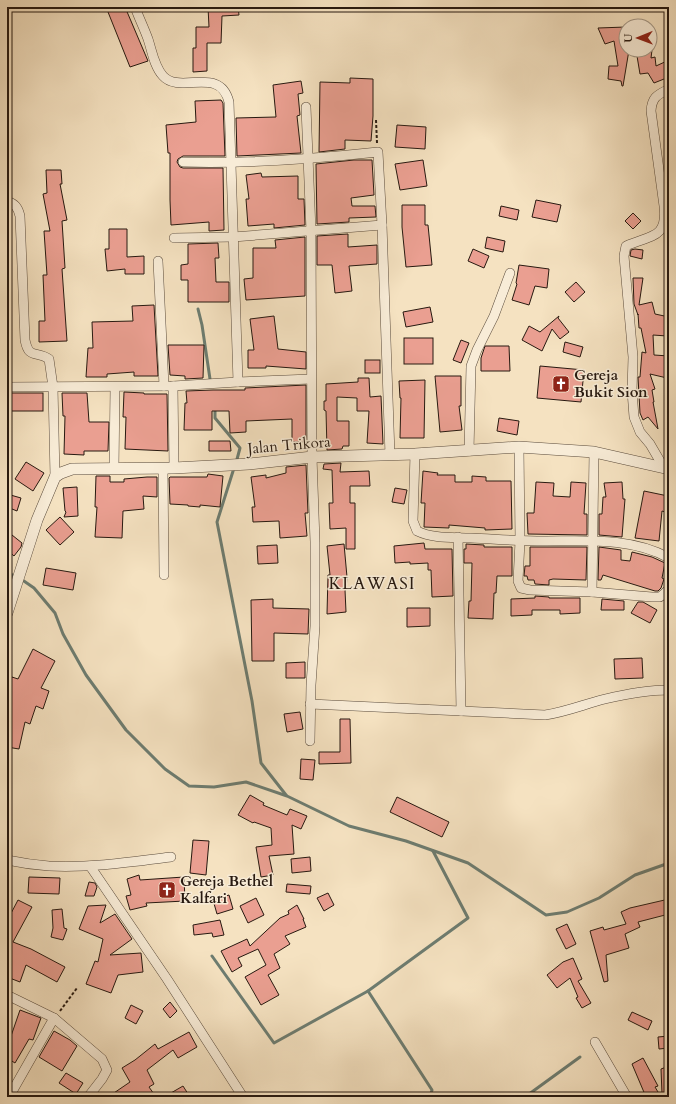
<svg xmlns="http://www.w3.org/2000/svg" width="676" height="1104" viewBox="0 0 676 1104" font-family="Cardo,serif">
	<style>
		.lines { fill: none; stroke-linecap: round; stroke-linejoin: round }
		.stream { stroke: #6d7c70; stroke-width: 3 }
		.building { fill: #ea9f91; stroke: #271910 }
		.minor-casing { stroke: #5a4b3c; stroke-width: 10 }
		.tertiary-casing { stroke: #5a4b3c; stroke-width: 12 }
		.path { stroke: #271910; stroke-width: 2; stroke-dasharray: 3 2; stroke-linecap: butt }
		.minor { stroke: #f8ecd7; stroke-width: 9 }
		.tertiary { stroke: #f8ecd7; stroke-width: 11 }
		.labels { text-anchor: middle; stroke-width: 3; stroke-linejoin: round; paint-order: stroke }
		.poi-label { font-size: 15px; font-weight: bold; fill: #271910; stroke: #f8ecd7; text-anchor: start }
		.street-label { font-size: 15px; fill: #271910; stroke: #f8ecd7 }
		.quarter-label { font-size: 17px; letter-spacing: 1px; fill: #271910; stroke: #f8ecd7 }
	</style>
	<rect width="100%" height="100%" fill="#f5e2c1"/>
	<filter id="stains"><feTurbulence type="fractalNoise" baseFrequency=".005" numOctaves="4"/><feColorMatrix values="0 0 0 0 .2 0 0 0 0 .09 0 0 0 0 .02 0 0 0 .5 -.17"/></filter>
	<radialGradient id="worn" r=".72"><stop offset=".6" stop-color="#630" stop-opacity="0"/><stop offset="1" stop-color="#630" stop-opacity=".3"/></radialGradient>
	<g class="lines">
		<g class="stream">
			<path d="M198,309L202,325L210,379"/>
			<path d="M215,408V418L240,448L236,463"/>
			<path d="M234,468L217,522L252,701L261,763L286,795"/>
			<path d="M7,572L16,577"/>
			<path d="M21,579L34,588L55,613L63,634L86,675L126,730L165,769L189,786L214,787L246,782L287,796L349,826L406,841L468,863L546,915L567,912L599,898L635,875L669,863"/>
			<path d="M212,956L274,1043L368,991"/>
			<path d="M430,1097L432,1090L368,991L468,918L433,851"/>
			<path d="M525,1097L580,1057"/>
		</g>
	</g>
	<g class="building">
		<path d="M106,7H125L148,61L130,67Z"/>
		<path d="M208,7H238L239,15L222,16L221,43H207V71L193,72V48H196V27H209Z"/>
		<path d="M626,27V50H629L623,86H622L621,81L608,79L609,66H618L614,41L605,44L598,28Z"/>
		<path d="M636,50H652L651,58L655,57L656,66L669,60V77L654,83L648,73L640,74Z"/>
		<path d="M350,78L373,79V116L371,141L345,140V149L319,152L320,82L350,83Z"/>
		<path d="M301,81L303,93L298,94L300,115L297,116L301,153L237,156L236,118L276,117L273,85Z"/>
		<path d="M221,100L223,103L225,156H183L178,159L177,162L180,167L183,168H223L224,230L209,231V222L171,225L170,200V153H168L166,125L196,122L195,101Z"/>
		<path d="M397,125L426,127L425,149L395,147Z"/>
		<path d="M354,160H372L374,195L351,198L352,206H375L376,217L349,218V222L317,224L316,164Z"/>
		<path d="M423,160L427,186L400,190L395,164Z"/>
		<path d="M46,170H61L62,184H60L67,220L62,221L65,268L62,269L67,341L39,342V321H45L43,275H47L44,231H50L43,194L47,193Z"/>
		<path d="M261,173L262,177L298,176V199H304L305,225L274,228V224L248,226L246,199H249L246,175Z"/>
		<path d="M536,200L561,205L557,222L532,217Z"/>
		<path d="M402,205H425V225H428L432,265L406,267L402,227Z"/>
		<path d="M501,206L519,210L517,220L499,216Z"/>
		<path d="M633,213L641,221L633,229L625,221Z"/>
		<path d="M109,229H127V257L144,256V274H125V269L107,271L105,249H109Z"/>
		<path d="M348,234V247L377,245V264L349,266L352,291L335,293L332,265H317V236Z"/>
		<path d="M305,237V296L246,300L244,279L253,278V248H276L275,240Z"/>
		<path d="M487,237L505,241L503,252L485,248Z"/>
		<path d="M218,243L219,258H215L216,282H229V302H188V280H181V265L188,264V244Z"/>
		<path d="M473,249L489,256L484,268L468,261Z"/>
		<path d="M635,249L643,250L642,259L630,256L631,250Z"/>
		<path d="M519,265L549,269L547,288L535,286L529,305L512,300L517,284L516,283Z"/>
		<path d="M633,278H643L639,305L652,302L655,314L669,317L667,336L653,335L654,355L669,356V371L667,378L650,374L655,389L652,390L654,402H653L658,429L648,417L643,420L640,413L638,377H640L642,352L646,353L641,328H639L638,314V315L634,304Z"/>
		<path d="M576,282L585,292L574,302L565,292Z"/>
		<path d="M154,305L158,376H134V372L107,374V377H86L88,348H93L92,322L133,321L132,306Z"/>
		<path d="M430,307L433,322L406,327L403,312Z"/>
		<path d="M274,316L278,349L306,352V369L266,366V368H248V350H254L250,319Z"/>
		<path d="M559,316L558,318L569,332L560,339L552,329L542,351L522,340L529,326L540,332Z"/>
		<rect x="404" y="338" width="29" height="26"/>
		<path d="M461,340L469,343L461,363L453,360Z"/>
		<path d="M565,342L583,347L580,357L563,352Z"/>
		<path d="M168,345H204L203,378L185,379V376L170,375Z"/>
		<path d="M485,346H509L510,371H481V358Z"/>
		<rect x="365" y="360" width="15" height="13"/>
		<path d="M540,366L584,370L581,402L537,398Z"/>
		<path d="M435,376H461V406H459L462,430L440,432Z"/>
		<path d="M358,378H369L370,397L381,396L383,444L367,443L369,411H357V398L337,397V421H349V446H343L342,449L327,450L326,411L324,410V401H326V384L358,382Z"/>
		<path d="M425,380L424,438H400L401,398H400L399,381Z"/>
		<path d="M306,385V442H292V419L246,421V432L230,433L229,411H212V430H184L185,403H187L186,391L213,390H245V388Z"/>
		<path d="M124,392L144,393V394H167L168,451L125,449L126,417H123Z"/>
		<rect x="7" y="393" width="36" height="18"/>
		<path d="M62,393H87L89,422H109L108,451H84V455L64,454L65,416H63Z"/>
		<path d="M499,418L519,421L517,435L497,431Z"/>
		<path d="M209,441H230L231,451H209Z"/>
		<path d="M26,462L44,473L33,491L15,479Z"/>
		<path d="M341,463L340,472L369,471L370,486H350V503H355V549H346V528L330,529L329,503H333L332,470L323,469L324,464Z"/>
		<path d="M306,465L308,513H305L307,536L280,538L279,521L253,522L252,507H255L251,477L266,475V478L286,473V467Z"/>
		<path d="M423,471L438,473L437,475H455V482H472V476L486,477V481H511L512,529L485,530V528L449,525V528L424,527L425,503H421Z"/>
		<path d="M208,474L223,476L220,507L200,505V507L188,506V505L170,504L169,478L170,477H207Z"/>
		<path d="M96,476H110V482H124V479L147,477H157V497L143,496L144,509L123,511L122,538L95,537L97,507H95Z"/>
		<path d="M536,482L554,483L553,496L570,497L571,482L586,483L584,514H587V535L528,534L527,513H534Z"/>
		<path d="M622,482L623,499H625L622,537L599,535V514H602L603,497H606L604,483Z"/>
		<path d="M77,487L78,516L64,517L66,512L65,511L63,488Z"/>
		<path d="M395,488L407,490L404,504L392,502Z"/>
		<path d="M644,491L668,496L665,512L662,511L659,541L635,538Z"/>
		<path d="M7,494L21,498L17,511L7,507Z"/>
		<path d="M60,517L74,532L60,545L46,530Z"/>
		<path d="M7,531L22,543L21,547L14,556L7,550Z"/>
		<path d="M424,543L425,549H452L453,596L432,597L431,570H428V563L410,564V562L395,563L394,546Z"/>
		<path d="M344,544L347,577L346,590H345L346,612L327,614L328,575H330L327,546Z"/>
		<path d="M466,544L484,545V547H512V576H497L496,593H494L493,619L468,618L469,601H471L472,563H464V549H466Z"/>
		<path d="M277,545L278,563L258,564L257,546Z"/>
		<path d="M530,547H587L586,580L553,579L549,580V585L535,584L534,580H528L527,576H524L525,566H530Z"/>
		<path d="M599,547L621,550V560L630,561L632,552L652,557L665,563L662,578L664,579L661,588L658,591H655L603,575L601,580H598Z"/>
		<path d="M46,568L76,573L73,590L43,585Z"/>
		<path d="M535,596L549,597V598H580V613L560,614V610H532V615L511,616V599L535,598Z"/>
		<path d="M273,599V608L309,609L308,634L274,633V661H252L251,600Z"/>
		<path d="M602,599L624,601V610H601Z"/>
		<path d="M638,602H643L657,610L650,623L631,613Z"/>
		<path d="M407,608H430V626L407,627Z"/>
		<path d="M33,649L55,661L41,688L49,691L43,709L36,706L30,724L25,722L19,749L7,747V691L12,677L18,679Z"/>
		<path d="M642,658L643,678L615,679L614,659Z"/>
		<path d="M305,662V678H286V663Z"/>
		<path d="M300,712L303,729L287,732L284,714Z"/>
		<path d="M340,719H350L351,763L319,764V752H340Z"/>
		<path d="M301,759L315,760L313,780L300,779Z"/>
		<path d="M250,795L264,803L263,805L287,815L290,809L307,816L301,829L292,825L294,854L269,856L273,875L261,877L256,847L272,845L271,828L254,822L253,823L238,815Z"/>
		<path d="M397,797L449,822L442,837L390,812Z"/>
		<path d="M193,840L209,841L206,875L190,873Z"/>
		<path d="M310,857L311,871L292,873L291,859Z"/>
		<path d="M139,875L140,880L184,877L185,901L146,903L147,906L130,910L126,896L131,895L127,879Z"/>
		<path d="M29,877L60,878L59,894L28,893Z"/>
		<path d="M89,882L95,883L97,887L94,896H85Z"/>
		<path d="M287,884L311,886L310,894L286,892Z"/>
		<path d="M328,893L334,905L324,911L317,898Z"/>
		<path d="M229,895L233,909L217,914L213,900Z"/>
		<path d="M256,898L264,915L248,923L240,906Z"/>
		<path d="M669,899V914L638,922L640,927L625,934L629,948L606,955L608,981L604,982L590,931L603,927L604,930L626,924L621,912L630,908Z"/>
		<path d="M18,900L32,907L13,942L31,949L65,967L57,982L26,965L20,982L7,977V966L11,956L7,954V921Z"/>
		<path d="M106,905L100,923L115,914L132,939L110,955L141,953L143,972L118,975L111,993L86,984L95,961L98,962L103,939L79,929L88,906Z"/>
		<path d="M297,905L304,919H303L306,927L285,936L290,944L274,954L280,968L268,975L279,995L261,1005L245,977L266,965L258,949L238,958L242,966L232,972L221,951L247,939L250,946L280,918L289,914L288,911Z"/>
		<path d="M62,909L64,928L67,929L63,940L51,937L53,928L52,910Z"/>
		<path d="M220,920L224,935L213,937L212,933L194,935L193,925Z"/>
		<path d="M567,924L576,944L566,949L556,929Z"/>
		<path d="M573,958L582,979L578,981L591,1003L582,1008L576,998L578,997L570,978L557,988L547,975L563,962Z"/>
		<path d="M170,1002L177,1011L170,1018L163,1009Z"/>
		<path d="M131,1005L143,1011L136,1024L125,1018Z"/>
		<path d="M20,1010L41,1018L33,1040L29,1039L15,1063L7,1058V1037L10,1039Z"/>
		<path d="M632,1012L652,1021L648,1030L628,1020Z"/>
		<path d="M54,1031L70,1040L77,1046L62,1071L39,1057Z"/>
		<path d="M189,1032L197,1047L178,1058L173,1050L147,1070L154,1084L149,1087L156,1097H108L130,1082L122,1068L135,1060L155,1044L158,1049Z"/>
		<path d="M669,1036V1048L659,1049L658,1037Z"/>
		<path d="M643,1058L658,1086L655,1087L661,1097H646L632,1064Z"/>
		<path d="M669,1066V1094H662L661,1069Z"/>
		<path d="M66,1073L83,1083L76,1094L59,1083Z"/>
		<path d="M183,1086L190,1097H164Z"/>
	</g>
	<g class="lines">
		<defs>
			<g id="minor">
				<path d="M135,7C139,18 144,28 148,39C152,51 154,66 163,76C180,95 220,65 229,102L238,382"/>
				<path d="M306,107L311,231L312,457L315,542V626L311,685L310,741"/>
				<path d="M183,162C249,164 313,159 378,152L382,225L390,455"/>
				<path d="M7,201C15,204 18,207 20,216L25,340C29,360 36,350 49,359L53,387L55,477"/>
				<path d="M174,238L233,237L382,225"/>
				<path d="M158,261L164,386"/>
				<path d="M173,386L174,468"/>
				<path d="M7,387L173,386L238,382L311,379"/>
				<path d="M519,447L520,541L518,581L521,588L530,590L592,592L652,597H660L669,589"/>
				<path d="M469,451L471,366L477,350L494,316L510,273"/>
				<path d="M415,454L413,521L417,531C434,539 452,537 471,538C495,539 519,541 544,541C585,541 632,537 669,558"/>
				<path d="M163,468L164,575"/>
				<path d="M664,468L650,444L640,432L634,417L632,391L633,357L624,256L626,246C650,235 668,239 664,206L651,111C652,97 657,95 669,89"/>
				<path d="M114,469L115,387"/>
				<path d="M458,537L461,711"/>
				<path d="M592,592L594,452"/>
				<path d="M310,704L545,715C566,712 585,704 605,699C626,694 647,690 669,690"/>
				<path d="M7,860C21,863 35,865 49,866C90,868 131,862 171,857"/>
				<path d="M90,866L167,979L243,1097"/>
				<path d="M7,995L54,1018L102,1059L107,1070L102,1079L88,1097"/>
				<path d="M595,1042L627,1097"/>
				<path d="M9,1097L54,1018"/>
			</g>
			<path id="tertiary" d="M7,613L37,520L55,477L61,473L72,469L174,468L249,464L312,457L415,454L519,447L594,452L669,469"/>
		</defs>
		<use href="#minor" class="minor-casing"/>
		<use href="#tertiary" class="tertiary-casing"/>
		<g class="path">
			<path d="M376,120L377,143"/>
			<path d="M60,1011L77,988"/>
		</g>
		<use href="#minor" class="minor"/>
		<use href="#tertiary" class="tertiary"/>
	</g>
	<defs>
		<symbol id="church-square" viewBox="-11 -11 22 22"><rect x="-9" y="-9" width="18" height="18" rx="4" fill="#8f2418" stroke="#f8ecd7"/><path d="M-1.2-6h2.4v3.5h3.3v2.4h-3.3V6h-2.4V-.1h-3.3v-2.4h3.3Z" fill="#fff"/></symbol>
	</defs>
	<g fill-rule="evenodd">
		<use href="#church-square" x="551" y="374" width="20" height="20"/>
		<use href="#church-square" x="157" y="880" width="20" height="20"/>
	</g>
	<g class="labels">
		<g class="poi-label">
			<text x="574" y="380">Gereja<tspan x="574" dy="17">Bukit Sion</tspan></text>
			<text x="180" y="886">Gereja Bethel<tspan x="180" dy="17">Kalfari</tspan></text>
		</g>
		<g class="street-label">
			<text transform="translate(289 445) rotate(-5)" y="5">Jalan Trikora</text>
		</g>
		<g class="quarter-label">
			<text x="372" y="589">KLAWASI</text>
		</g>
	</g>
	<rect width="676" height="1104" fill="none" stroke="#f5e2c1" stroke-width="24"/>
	<rect x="8" y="8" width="660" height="1088" fill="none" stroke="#271910" stroke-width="2"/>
	<rect x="12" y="12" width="652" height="1080" fill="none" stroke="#271910"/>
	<g transform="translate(638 38) rotate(269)"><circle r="19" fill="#f8ecd7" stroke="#a49887"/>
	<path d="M0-3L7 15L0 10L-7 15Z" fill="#8f2418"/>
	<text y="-6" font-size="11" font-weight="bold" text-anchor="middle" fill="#271910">U</text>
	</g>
	<rect width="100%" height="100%" filter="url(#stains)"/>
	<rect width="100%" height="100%" fill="url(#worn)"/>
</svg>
